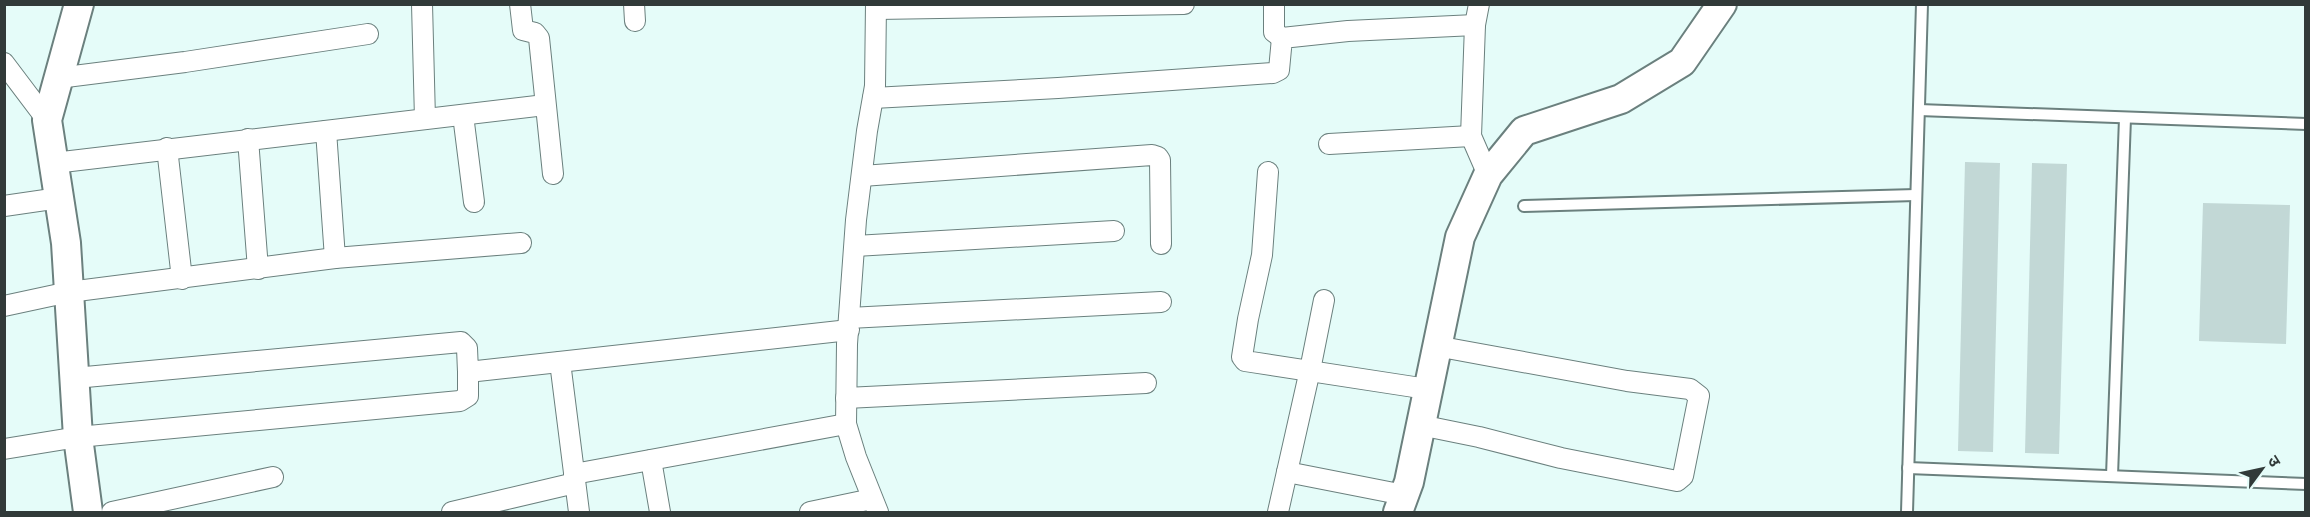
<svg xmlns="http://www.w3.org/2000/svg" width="2310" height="517" viewBox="0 0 2310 517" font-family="Raleway,'Noto Sans Devanagari',sans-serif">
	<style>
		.building { fill: #c2d8d6 }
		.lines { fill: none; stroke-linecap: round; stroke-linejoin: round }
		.lane-casing { stroke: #6b807e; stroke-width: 14 }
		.street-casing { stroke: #6b807e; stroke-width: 22 }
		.secondary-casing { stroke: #6b807e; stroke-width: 32 }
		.lane { stroke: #fff; stroke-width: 10 }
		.street { stroke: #fff; stroke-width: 20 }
		.secondary { stroke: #fff; stroke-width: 28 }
	</style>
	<rect width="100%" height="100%" fill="#e5fcf9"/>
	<g class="building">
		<path d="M1965,162L2000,163L1993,452L1958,451Z"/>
		<path d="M2032,163L2067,164L2059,454L2025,453Z"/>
		<path d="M2203,203L2290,205L2286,344L2199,341Z"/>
	</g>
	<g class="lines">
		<defs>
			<g id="lane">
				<path d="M1919,110L2306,124"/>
				<path d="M1524,206L1916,195"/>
				<path d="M1908,468L2306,484"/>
				<path d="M2112,476L2125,118"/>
				<path d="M1907,512L1922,4"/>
			</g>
			<g id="street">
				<path d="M422,4L425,119"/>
				<path d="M520,4L523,30L535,33L539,38L553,174"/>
				<path d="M634,4L635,21"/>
				<path d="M876,4L875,86L867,131L856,220L847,344L846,424L856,457L878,512"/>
				<path d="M1274,4V32L1282,38"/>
				<path d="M1479,4L1475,25L1471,136L1488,175"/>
				<path d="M877,9L1184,4"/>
				<path d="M4,63L47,120"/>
				<path d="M58,78L185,62L368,34"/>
				<path d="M873,98L1058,88L1273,73L1279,70L1282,38L1348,31L1475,25"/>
				<path d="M463,115L474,202"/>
				<path d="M326,131L335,258"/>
				<path d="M248,139L258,269"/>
				<path d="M1329,144L1471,136"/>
				<path d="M167,148L182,279"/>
				<path d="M54,163L545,105"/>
				<path d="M1268,172L1262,255L1248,319L1242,357L1245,361L1427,389"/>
				<path d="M862,176L1152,155L1158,157L1160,160L1161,244"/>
				<path d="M4,206L59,198"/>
				<path d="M855,246L1114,231"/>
				<path d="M4,306L69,292L335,258L521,243"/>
				<path d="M849,318L1161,302"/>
				<path d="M560,362L579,512"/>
				<path d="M75,378L461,342L467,348L468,372L849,330"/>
				<path d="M846,398L1146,383"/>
				<path d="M1420,425L1479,437L1561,458L1677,481L1683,476L1699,396L1690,389L1627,381L1436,346"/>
				<path d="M4,449L78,437L460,401L468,396V372"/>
				<path d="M651,460L660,512"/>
				<path d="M1287,472L1404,495"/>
				<path d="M574,474L846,424"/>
				<path d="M112,512L273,477"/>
				<path d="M452,512L575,483"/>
				<path d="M810,512L872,499"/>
				<path d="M1278,512L1310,370L1324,300"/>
			</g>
			<g id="secondary">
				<path d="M79,4L47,120L66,243L78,437L88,512"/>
				<path d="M1398,512L1409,482L1460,237L1488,175L1524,131L1621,99L1682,62L1722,4"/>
			</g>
		</defs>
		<use href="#lane" class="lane-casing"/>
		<use href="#street" class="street-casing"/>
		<use href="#secondary" class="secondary-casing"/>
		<use href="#lane" class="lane"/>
		<use href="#street" class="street"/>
		<use href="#secondary" class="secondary"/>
	</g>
	<rect width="2310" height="517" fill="none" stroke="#313a39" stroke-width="12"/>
	<g transform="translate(2262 469) rotate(57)" stroke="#e5fcf9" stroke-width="4.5" paint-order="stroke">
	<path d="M0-4.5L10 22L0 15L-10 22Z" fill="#313a39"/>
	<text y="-9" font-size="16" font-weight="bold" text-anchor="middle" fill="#313a39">उ</text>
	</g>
</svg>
